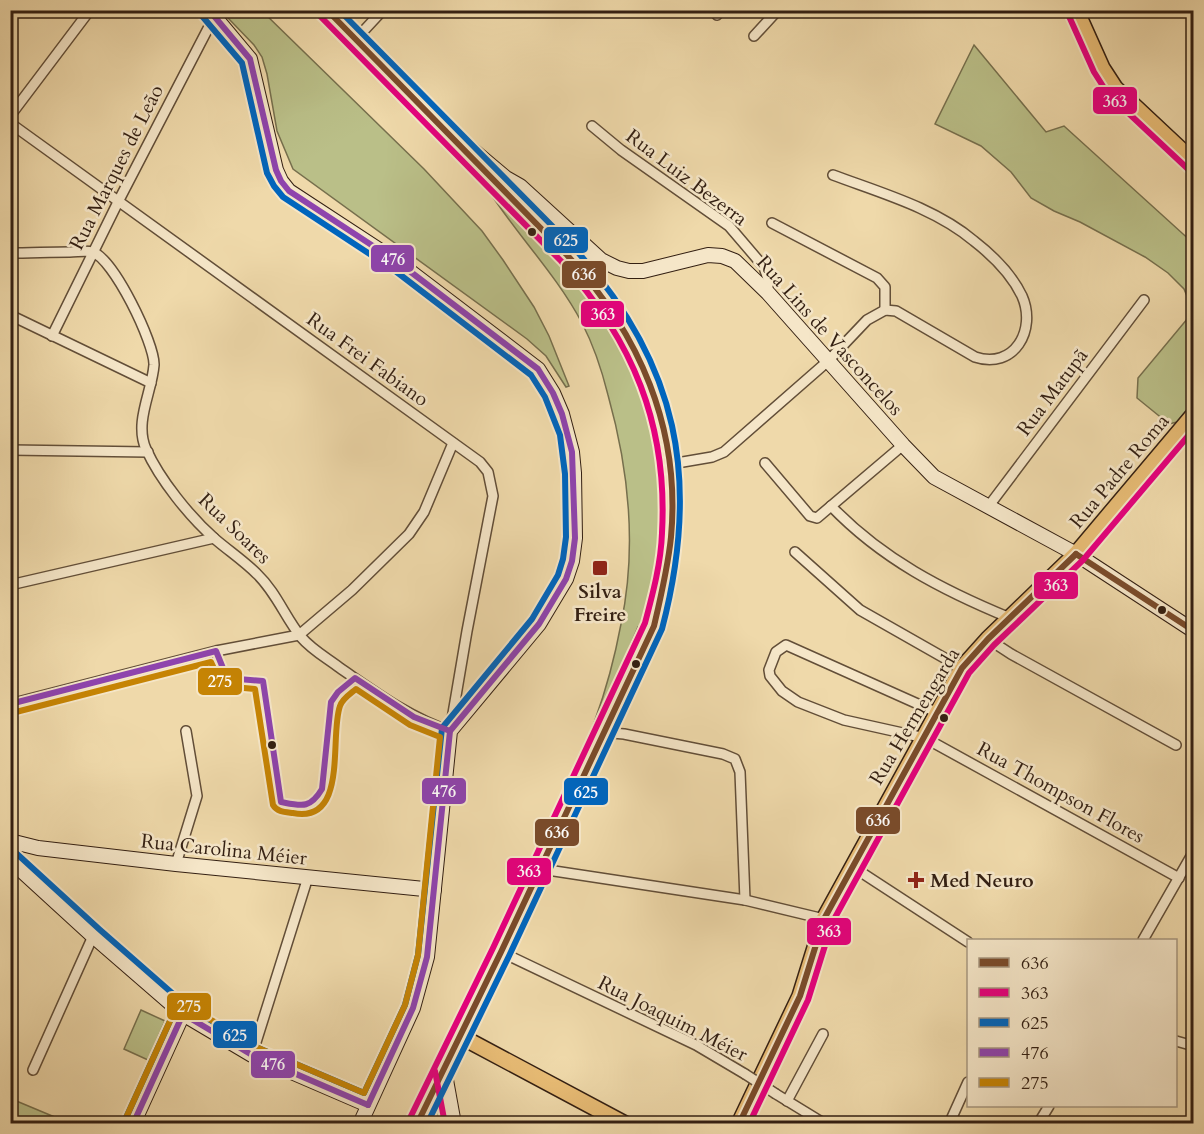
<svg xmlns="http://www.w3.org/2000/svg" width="1204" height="1134" viewBox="0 0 1204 1134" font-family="Cardo,serif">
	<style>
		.green { fill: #babf88; stroke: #766f4d; stroke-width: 1.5 }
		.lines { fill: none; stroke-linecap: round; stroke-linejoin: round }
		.street-casing { stroke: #624e38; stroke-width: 12 }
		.secondary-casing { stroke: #331f12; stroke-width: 16 }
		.primary-casing { stroke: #331f12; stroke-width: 18 }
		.street { stroke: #f5e6c8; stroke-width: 9 }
		.secondary { stroke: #f5e6c8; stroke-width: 14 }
		.primary { stroke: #e8bc75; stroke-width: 15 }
		.street-bridge-casing { stroke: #624e38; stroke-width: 12; stroke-linecap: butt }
		.street-bridge { stroke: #f5e6c8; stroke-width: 9 }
		.bus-1-casing { stroke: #f5e6c8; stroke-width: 10 }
		.bus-2-casing { stroke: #f5e6c8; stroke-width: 10 }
		.bus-3-casing { stroke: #f5e6c8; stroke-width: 10 }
		.bus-4-casing { stroke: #f5e6c8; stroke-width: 10 }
		.bus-5-casing { stroke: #f5e6c8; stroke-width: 10 }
		.bus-1 { stroke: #7a4b2a; stroke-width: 6 }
		.bus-2 { stroke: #e5007d; stroke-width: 6 }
		.bus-3 { stroke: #0065bd; stroke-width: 6 }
		.bus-4 { stroke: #8e44ad; stroke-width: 6 }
		.bus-5 { stroke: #c68404; stroke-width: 6 }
		.bus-dot { fill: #331f12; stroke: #f5e6c8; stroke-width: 2 }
		.poi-dot { fill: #8f2418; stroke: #f5e6c8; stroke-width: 2 }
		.labels { text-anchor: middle; stroke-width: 5; stroke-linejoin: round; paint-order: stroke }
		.street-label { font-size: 20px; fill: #331f12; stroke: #f5e6c8 }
		.poi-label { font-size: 20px; font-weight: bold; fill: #331f12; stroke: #f5e6c8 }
		.line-badge { stroke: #f5e6c8; stroke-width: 2 }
		.badge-label { font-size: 16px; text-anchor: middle; font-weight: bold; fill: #fff }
	</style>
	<rect width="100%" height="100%" fill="#efd9aa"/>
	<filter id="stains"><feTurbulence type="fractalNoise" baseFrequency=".00333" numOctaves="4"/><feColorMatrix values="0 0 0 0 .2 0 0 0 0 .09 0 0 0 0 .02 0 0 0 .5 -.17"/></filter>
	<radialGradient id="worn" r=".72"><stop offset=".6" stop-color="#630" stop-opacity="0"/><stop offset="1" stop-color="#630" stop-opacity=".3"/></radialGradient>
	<g class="green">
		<path d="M233,11H237L241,15L245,11H262L424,169L482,231L503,260L534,307L549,336L569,386L566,387L546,356L527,339L293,169L277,131L267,74L262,57L254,45L228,18Z"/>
		<path d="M974,45L1046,132L1064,126L1193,243V403L1177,422L1169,424L1137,398L1138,378L1188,318L1189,301L1184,289L1168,273L1145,257L1080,222L1054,211L1031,198L1011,172L981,146L935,124Z"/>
		<path d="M483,182L566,263L612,323L642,381L661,459L665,523L657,582L646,627L644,629L638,627L627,653L633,656L576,775C577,754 588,740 595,720C606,690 615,656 621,624C637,548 629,470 608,395C602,371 594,346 582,323C555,272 513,231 483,182Z"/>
		<path d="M141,1010L165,1021L148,1060L124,1049Z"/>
		<path d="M440,1095L443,1096L451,1123L426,1122Z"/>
		<path d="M14,1100L69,1123H11V1109Z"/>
	</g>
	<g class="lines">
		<defs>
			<g id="street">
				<path d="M717,15L721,10"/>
				<path d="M754,36L778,10"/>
				<path d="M356,39L383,10"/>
				<path d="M10,116L90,10"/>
				<path d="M10,123L480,462L488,472L493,496L467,631L450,731C410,718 375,692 340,668C327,658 312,650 301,637C285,617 276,592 257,574C244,561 229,551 215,539C190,517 160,480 146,449C134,422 152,392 154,365C155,344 113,257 92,252C86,250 77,252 70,252C50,252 30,253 10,253"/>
				<path d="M592,126L621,150L729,226L764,267L768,279V293"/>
				<path d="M772,223L877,278L885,287V310"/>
				<path d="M10,315L151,383"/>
				<path d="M52,336L119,200L215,15"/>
				<path d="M10,450L148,452"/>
				<path d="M765,463L810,516L817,518L903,445"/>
				<path d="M671,464L712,457L724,452L828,361L867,320L885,310L896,311L975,357C1014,370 1037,330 1022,296C1012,275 992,255 974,241C935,208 881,193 833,175"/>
				<path d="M831,506C882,559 942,590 1010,618"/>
				<path d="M988,507L1144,300"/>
				<path d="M795,552L860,610L962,668"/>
				<path d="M10,585L214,538"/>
				<path d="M988,639L1011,654L1176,745"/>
				<path d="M10,704L216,651L299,635L352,590L409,534L424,512L453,443"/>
				<path d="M938,713L786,645L776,652L769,670L770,676L782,691L798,702L844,720L925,738L1179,878"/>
				<path d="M603,738L612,733L624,734L723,754L735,759L740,772L745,900"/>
				<path d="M176,864L197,796L186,731"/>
				<path d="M853,867L968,942"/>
				<path d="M541,869L745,900L824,919"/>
				<path d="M1143,940L1194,851"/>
				<path d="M501,952L696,1045L745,1074"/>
				<path d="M1176,1041L1194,1046"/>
				<path d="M252,1055L308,877"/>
				<path d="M33,1070L93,936"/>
				<path d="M776,1094L825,1124"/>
				<path d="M787,1101L823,1034"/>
				<path d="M949,1124L968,1082"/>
				<path d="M1038,1124L1049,1106"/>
			</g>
			<g id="secondary">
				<path d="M209,10L250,59L276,170L281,181L289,191L399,263L538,369L553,393L562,414L572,452L574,473L575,538L572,561L566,579L539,624L450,731L427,957L413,1008L360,1124"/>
				<path d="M468,146L506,178L520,186L601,260L617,268L629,271H643L708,255L722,256L735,261L768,293L903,445L934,477L1076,554L1194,631"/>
				<path d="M10,841L38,848L176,864L434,890"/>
				<path d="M10,860L93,936L183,1014L252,1055L368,1105"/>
				<path d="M444,1069L454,1124"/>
				<path d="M133,1124L183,1014"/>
			</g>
			<g id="primary">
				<path d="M326,10C384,66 439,124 495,182C527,215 561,245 590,280C673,378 691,505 654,626L501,952L417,1124"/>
				<path d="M1076,10L1102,68L1115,88L1194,162"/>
				<path d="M460,1036L625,1124"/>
				<path d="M739,1124L800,996L824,919L962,668L988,639L1076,554L1194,414"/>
			</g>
		</defs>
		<use href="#street" class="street-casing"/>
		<use href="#secondary" class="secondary-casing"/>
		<use href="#primary" class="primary-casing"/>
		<use href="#street" class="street"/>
		<use href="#secondary" class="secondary"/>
		<use href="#primary" class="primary"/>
		<defs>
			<path id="street-bridge" d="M745,1074L776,1094"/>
		</defs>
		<use href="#street-bridge" class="street-bridge-casing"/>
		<use href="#street-bridge" class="street-bridge"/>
		<defs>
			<g id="bus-1">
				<path d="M327,10L567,255C639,333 681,428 671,537C668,567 661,596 654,626L501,952L417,1124"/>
				<path d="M1076,554L1194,631"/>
				<path d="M739,1124L800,996L824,919L962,668L988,639L1076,554"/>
			</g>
			<g id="bus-2">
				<path d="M1068,14L1094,72L1108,94L1188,169"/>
				<path d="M320,16L561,261C633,340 668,425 662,533C661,563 653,593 645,623L493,948L409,1120"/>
				<path d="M435,1071L445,1124"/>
				<path d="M749,1124L808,1000L832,923L969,673L994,645L1083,560L1194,429"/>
			</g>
			<g id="bus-3">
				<path d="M339,10L574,248C679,363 701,480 662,629L509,956L427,1124"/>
				<path d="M16,853L99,929L188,1007L256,1047L364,1093L405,1005L418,955L442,728L532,619L558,575L563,559L566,537L565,474L560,435L545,397L531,375L394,270L283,197L274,186L267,173L242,63L202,16"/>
				<path d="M125,1120L175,1010"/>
			</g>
			<g id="bus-4">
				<path d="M209,10L250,59L276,170L281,181L289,191L399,263L538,369L553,393L562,414L572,452L575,538L572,561L566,579L539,624L450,731L427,957L413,1008L368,1105"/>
				<path d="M10,704L216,651L227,678L263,681L281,802C302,806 310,809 322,789L331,702L338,692L355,678L414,717L450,731"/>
				<path d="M183,1014L252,1055L368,1105"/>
				<path d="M133,1124L183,1014"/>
			</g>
			<path id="bus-5" d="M12,713L211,662L222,686L255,689L273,805C277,812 285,812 293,813C349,824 329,736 340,706C342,699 350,694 356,689L410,725L440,737L418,955L405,1005L364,1093L256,1047L188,1006L182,1005L175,1010L125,1120"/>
		</defs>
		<use href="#bus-1" class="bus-1-casing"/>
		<use href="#bus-2" class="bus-2-casing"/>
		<use href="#bus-3" class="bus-3-casing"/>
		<use href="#bus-4" class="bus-4-casing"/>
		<use href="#bus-5" class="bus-5-casing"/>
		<use href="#bus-1" class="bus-1"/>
		<use href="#bus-2" class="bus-2"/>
		<use href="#bus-3" class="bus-3"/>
		<use href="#bus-4" class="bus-4"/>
		<use href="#bus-5" class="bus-5"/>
	</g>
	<g class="bus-dot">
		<circle cx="532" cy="232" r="5"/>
		<circle cx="1162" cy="610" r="5"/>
		<circle cx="636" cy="664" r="5"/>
		<circle cx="944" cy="718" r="5"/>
		<circle cx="272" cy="745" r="5"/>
	</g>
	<g class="poi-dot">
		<rect x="592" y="560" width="16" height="16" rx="3"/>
		<path d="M913 871h6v6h6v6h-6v6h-6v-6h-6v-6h6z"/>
	</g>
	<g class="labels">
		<g class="street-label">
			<text transform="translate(116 167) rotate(-63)" y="7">Rua Marques de Leão</text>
			<text transform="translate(687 177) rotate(37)" y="7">Rua Luiz Bezerra</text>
			<text transform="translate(830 335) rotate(48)" y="7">Rua Lins de Vasconcelos</text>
			<text transform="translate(368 359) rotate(36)" y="7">Rua Frei Fabiano</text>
			<text transform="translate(1052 392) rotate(-53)" y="7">Rua Matupã</text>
			<text transform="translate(1119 471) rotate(-50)" y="7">Rua Padre Roma</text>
			<text transform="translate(235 528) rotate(44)" y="7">Rua Soares</text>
			<text transform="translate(914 716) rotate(-59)" y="7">Rua Hermengarda</text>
			<text transform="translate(1061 792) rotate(29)" y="7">Rua Thompson Flores</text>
			<text transform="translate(224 849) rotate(6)" y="7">Rua Carolina Méier</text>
			<text transform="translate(673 1018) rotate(27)" y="7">Rua Joaquim Méier</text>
		</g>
		<g class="poi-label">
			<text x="600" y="598">Silva<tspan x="600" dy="23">Freire</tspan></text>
			<text x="930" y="887" text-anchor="start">Med Neuro</text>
		</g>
	</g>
	<g class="line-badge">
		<rect x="1092" y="86" width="46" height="29" rx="6" fill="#e5007d"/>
		<rect x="543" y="226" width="46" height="28" rx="6" fill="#0065bd"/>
		<rect x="370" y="244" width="45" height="29" rx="6" fill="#8e44ad"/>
		<rect x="561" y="260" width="46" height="29" rx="6" fill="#7a4b2a"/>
		<rect x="580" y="300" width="45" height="28" rx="6" fill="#e5007d"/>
		<rect x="1033" y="571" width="46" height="29" rx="6" fill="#e5007d"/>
		<rect x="197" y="667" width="46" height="29" rx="6" fill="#c68404"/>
		<rect x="421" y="777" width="46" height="28" rx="6" fill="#8e44ad"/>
		<rect x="563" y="777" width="46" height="29" rx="6" fill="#0065bd"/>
		<rect x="855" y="806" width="46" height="29" rx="6" fill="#7a4b2a"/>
		<rect x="534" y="818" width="46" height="29" rx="6" fill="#7a4b2a"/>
		<rect x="506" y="857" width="46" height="29" rx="6" fill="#e5007d"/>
		<rect x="806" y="917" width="46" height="29" rx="6" fill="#e5007d"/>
		<rect x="166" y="992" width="46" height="29" rx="6" fill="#c68404"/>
		<rect x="212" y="1020" width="46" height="29" rx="6" fill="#0065bd"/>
		<rect x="250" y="1050" width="46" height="29" rx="6" fill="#8e44ad"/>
	</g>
	<g class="badge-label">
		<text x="1115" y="107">363</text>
		<text x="566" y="246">625</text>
		<text x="393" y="265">476</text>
		<text x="584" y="280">636</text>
		<text x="603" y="320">363</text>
		<text x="1056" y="591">363</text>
		<text x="220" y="687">275</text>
		<text x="444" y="797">476</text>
		<text x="586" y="798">625</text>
		<text x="878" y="826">636</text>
		<text x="557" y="838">636</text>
		<text x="529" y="877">363</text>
		<text x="829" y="937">363</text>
		<text x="189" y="1012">275</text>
		<text x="235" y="1041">625</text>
		<text x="273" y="1070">476</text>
	</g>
	<rect width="1204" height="1134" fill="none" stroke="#efd9aa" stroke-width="36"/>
	<rect x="12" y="12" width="1180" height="1110" fill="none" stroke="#331f12" stroke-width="3"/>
	<rect x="18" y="18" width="1168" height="1098" fill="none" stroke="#331f12" stroke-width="1.5"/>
	<rect x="967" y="939" width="210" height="168" fill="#f5e6c8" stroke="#a7967f" stroke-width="1.5"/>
	<rect x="979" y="958" width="30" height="9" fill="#7a4b2a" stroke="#a7967f" stroke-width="1.5"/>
	<text x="1021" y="969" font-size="18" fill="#331f12">636</text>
	<rect x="979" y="988" width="30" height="9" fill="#e5007d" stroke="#a7967f" stroke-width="1.5"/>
	<text x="1021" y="999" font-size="18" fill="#331f12">363</text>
	<rect x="979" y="1018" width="30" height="9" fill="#0065bd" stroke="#a7967f" stroke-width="1.5"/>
	<text x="1021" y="1029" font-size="18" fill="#331f12">625</text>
	<rect x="979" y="1048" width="30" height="9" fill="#8e44ad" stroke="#a7967f" stroke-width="1.5"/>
	<text x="1021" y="1059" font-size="18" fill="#331f12">476</text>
	<rect x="979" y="1078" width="30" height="9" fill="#c68404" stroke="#a7967f" stroke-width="1.5"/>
	<text x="1021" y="1089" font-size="18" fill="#331f12">275</text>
	<rect width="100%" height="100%" filter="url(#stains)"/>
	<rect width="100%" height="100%" fill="url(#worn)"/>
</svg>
